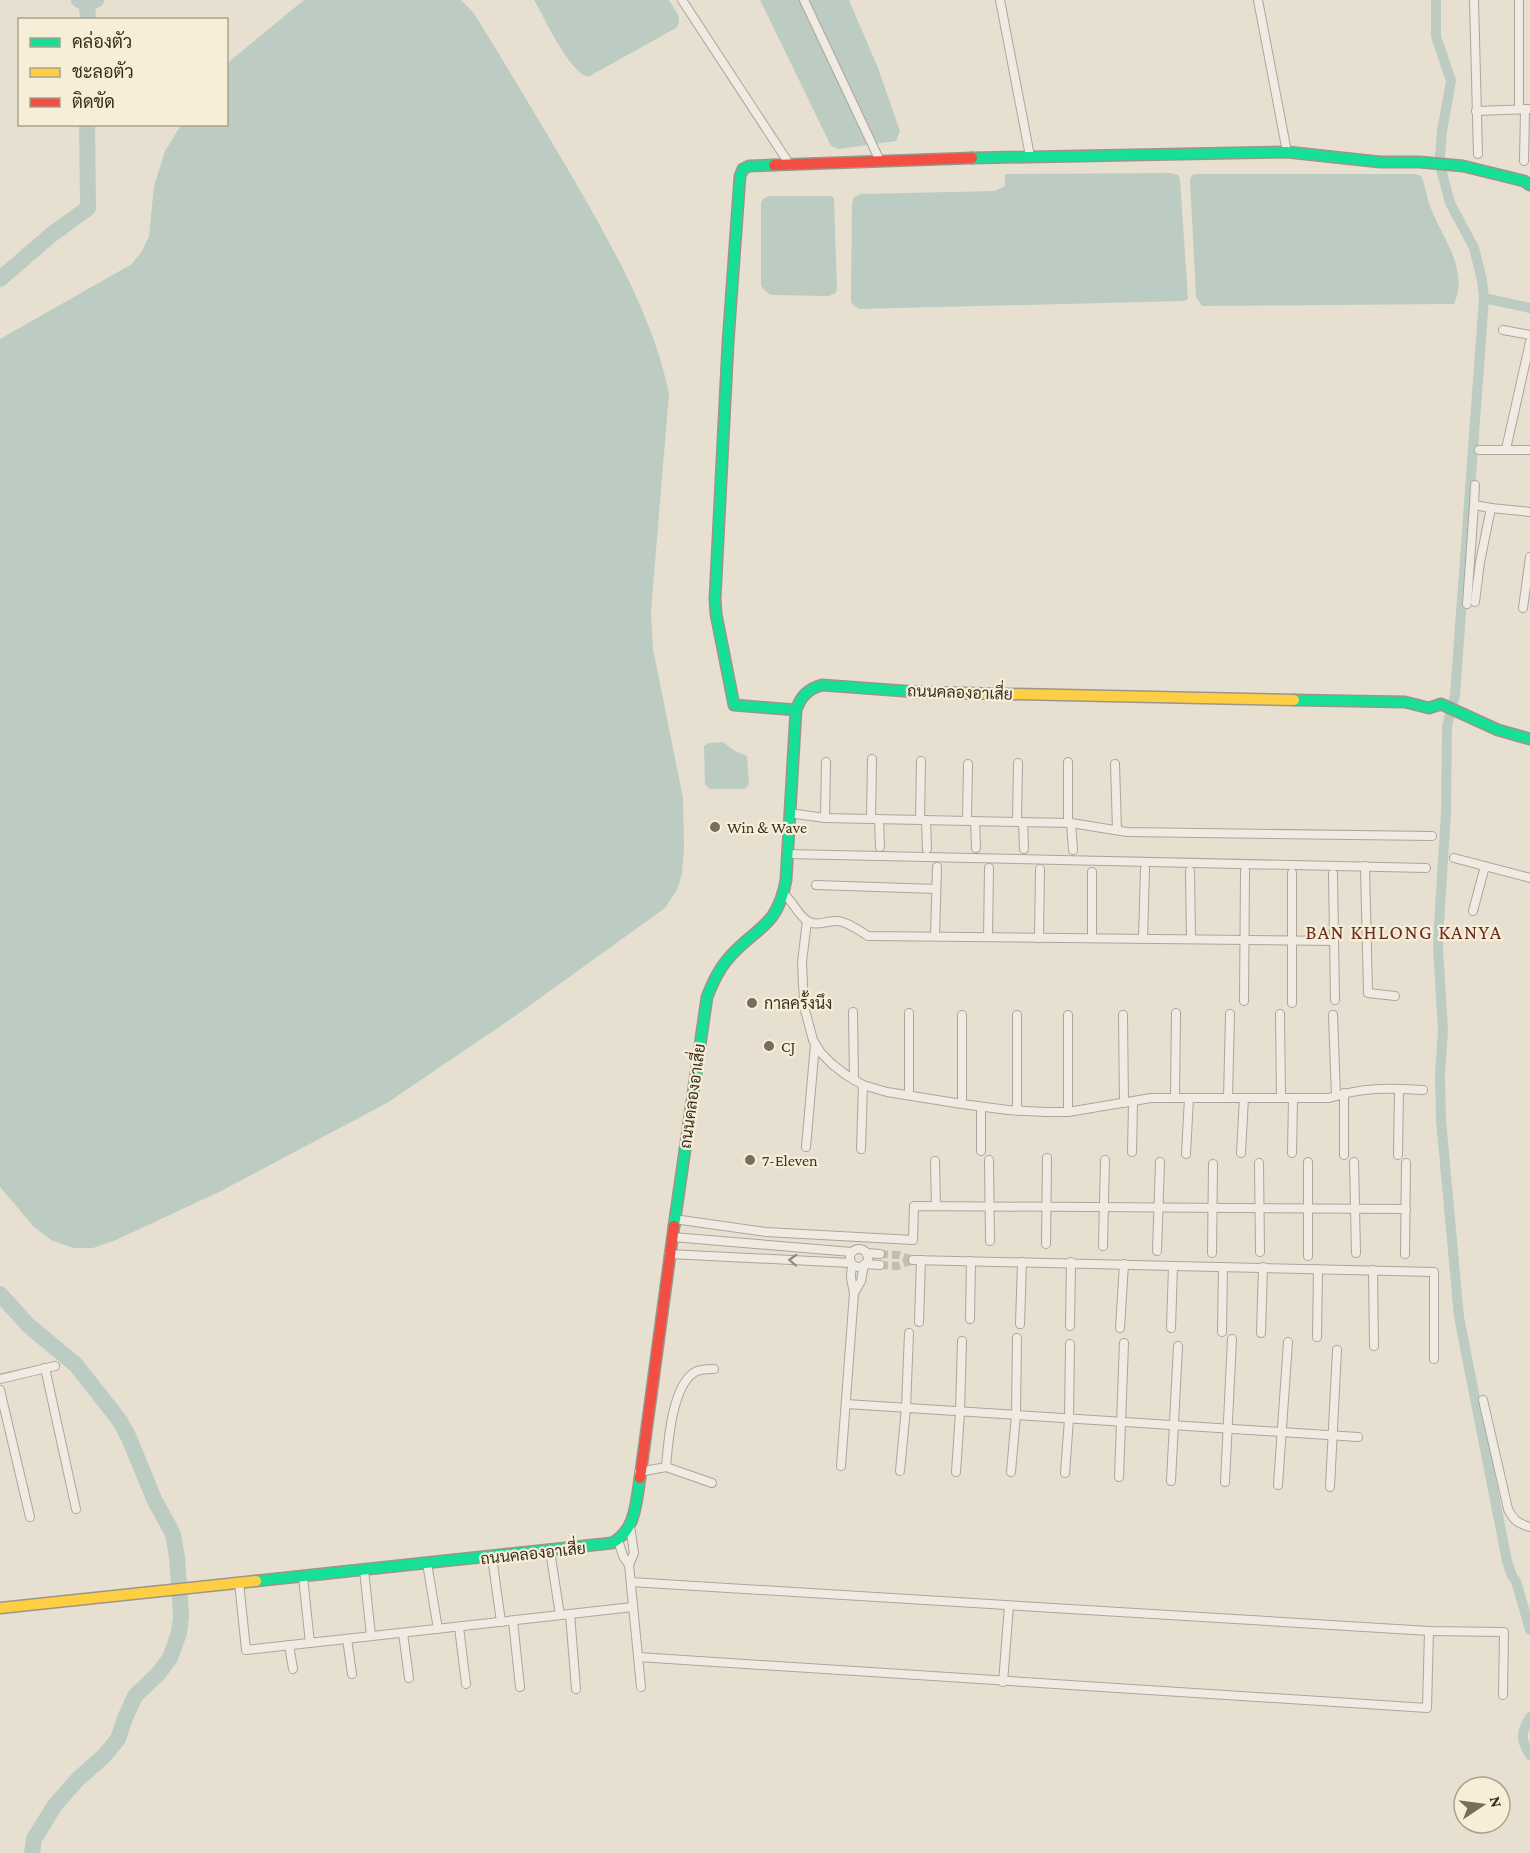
<svg xmlns="http://www.w3.org/2000/svg" width="1530" height="1853" viewBox="0 0 1530 1853" font-family="'Crimson Pro',Sarabun,serif">
	<style>
		.water { fill: #bcccc2 }
		.lines { fill: none; stroke-linecap: round; stroke-linejoin: round }
		.canal { stroke: #bcccc2; stroke-width: 10 }
		.river { stroke: #bcccc2; stroke-width: 16 }
		.street-tunnel { stroke: #c5bcae; stroke-width: 8; stroke-dasharray: 8 4; stroke-linecap: butt }
		.street-casing { stroke: #ada599; stroke-width: 10 }
		.fast-casing { stroke: #9c958a; stroke-width: 13 }
		.slow-casing { stroke: #9c958a; stroke-width: 13 }
		.jam-casing { stroke: #9c958a; stroke-width: 13 }
		.street { stroke: #efebe3; stroke-width: 8 }
		.fast { stroke: #16e098; stroke-width: 10 }
		.slow { stroke: #ffcf43; stroke-width: 10 }
		.jam { stroke: #f24e42; stroke-width: 10 }
		.oneway { stroke: #968c82 }
		.poi-dot { fill: #786c5e; stroke: #f7eed8; stroke-width: 2 }
		.labels { text-anchor: middle; stroke-width: 4.5; stroke-linejoin: round; paint-order: stroke }
		.street-label { font-size: 16px; fill: #3d2e20; stroke: #f7eed8 }
		.poi-label { font-size: 16px; fill: #3d2e20; stroke: #f7eed8; text-anchor: start }
		.quarter-label { font-size: 20px; letter-spacing: 1.5px; fill: #6b2e1e; stroke: #f7eed8 }
	</style>
	<rect width="100%" height="100%" fill="#e7e0d1"/>
	<g class="water">
		<path d="M304,0H461L473,12C511,73 548,135 584,197C619,259 655,324 669,394L651,611L653,649L683,798L684,846L682,874L677,890L665,908L518,1014L387,1103L221,1191L116,1240L93,1248H73L51,1240L34,1227L0,1187V339L132,264L142,251L149,236L154,186L165,151L181,125L226,124L227,66L231,60Z"/>
		<path d="M534,0H669C674,9 684,18 676,28L588,77C568,71 545,18 534,0Z"/>
		<path d="M760,0H849L878,68L900,131L896,141L839,149L831,146Z"/>
		<path d="M1171,173L1178,175L1180,179L1188,299L1184,301L860,309L854,306L851,302L852,203L854,197L861,194L995,191L1005,186V174Z"/>
		<path d="M1197,174H1415L1421,176C1426,187 1427,200 1432,211C1444,240 1469,271 1454,304L1202,306L1196,297L1190,180L1192,175Z"/>
		<path d="M769,196H831L834,198L837,288L836,293L829,296L772,295L766,292L761,286V203L763,199Z"/>
		<path d="M723,742L735,751L747,756L749,784L745,789H710L705,784L704,746L708,743Z"/>
	</g>
	<g class="lines">
		<g class="canal">
			<path d="M1436,0V36L1451,81L1442,131L1440,155L1441,169L1450,203L1474,248L1482,280L1484,298L1455,695L1447,726L1446,813L1439,924L1438,948L1443,1030L1440,1074L1441,1120L1459,1317L1507,1561L1512,1576L1516,1581L1530,1630"/>
			<path d="M1484,298L1530,308"/>
			<path d="M1530,1717C1521,1732 1520,1740 1530,1755"/>
		</g>
		<g class="river">
			<path d="M79,0L87,3L96,0"/>
			<path d="M87,3L88,20"/>
			<path d="M0,279L51,235L88,208L87,124"/>
			<path d="M0,1294L28,1325L76,1365L120,1421L129,1438L154,1499L173,1534L177,1557L181,1616L179,1633L170,1658L158,1674L135,1696L125,1718L118,1739L104,1756L79,1778L55,1805L34,1839L32,1853"/>
		</g>
		<g class="street-tunnel">
			<path d="M880,1254L898,1255L913,1260"/>
			<path d="M880,1265L897,1266L913,1260"/>
		</g>
		<defs>
			<g id="street">
				<path d="M682,0L790,165"/>
				<path d="M804,0L880,161"/>
				<path d="M1000,0L1030,156"/>
				<path d="M1258,0L1287,152"/>
				<path d="M1474,0L1478,154"/>
				<path d="M1519,109V0"/>
				<path d="M1476,111L1530,109"/>
				<path d="M1524,161L1525,109"/>
				<path d="M1503,330L1530,335"/>
				<path d="M1506,449L1530,342"/>
				<path d="M1479,450H1530"/>
				<path d="M1475,485L1474,505L1491,508"/>
				<path d="M1475,602L1480,562L1491,508L1530,512"/>
				<path d="M1467,604L1474,505"/>
				<path d="M1523,608L1530,557"/>
				<path d="M1115,764L1117,830"/>
				<path d="M789,813L825,818L1071,823L1127,832L1432,836"/>
				<path d="M825,818L826,762"/>
				<path d="M871,819L872,759"/>
				<path d="M879,819L880,847"/>
				<path d="M920,820L921,761"/>
				<path d="M926,820L927,849"/>
				<path d="M967,821L968,764"/>
				<path d="M975,821L976,848"/>
				<path d="M1017,822L1018,763"/>
				<path d="M1023,822L1024,849"/>
				<path d="M1068,823V762"/>
				<path d="M1071,823L1073,850"/>
				<path d="M787,854L1426,868"/>
				<path d="M1454,858L1530,878"/>
				<path d="M1365,866L1368,993L1395,996"/>
				<path d="M1190,871L1191,939"/>
				<path d="M1092,872V938"/>
				<path d="M1333,874L1335,1000"/>
				<path d="M816,885L936,889"/>
				<path d="M784,894C793,902 797,913 806,920C816,928 827,920 838,921C848,922 860,931 868,936L1334,941"/>
				<path d="M1473,911L1485,866"/>
				<path d="M807,921L802,962L803,985L805,1010L813,1040L821,1053L832,1064L846,1075L863,1085L887,1092L962,1104L1008,1110L1046,1112H1068L1151,1098H1329C1364,1087 1387,1088 1423,1090"/>
				<path d="M935,936L937,867"/>
				<path d="M988,937L989,868"/>
				<path d="M1039,938L1040,869"/>
				<path d="M1143,939L1145,869"/>
				<path d="M1244,1001L1245,871"/>
				<path d="M1292,1003V873"/>
				<path d="M853,1012L854,1080"/>
				<path d="M1280,1014L1281,1098"/>
				<path d="M1017,1015V1111"/>
				<path d="M1123,1015L1124,1103"/>
				<path d="M1333,1015L1336,1096"/>
				<path d="M1344,1093V1155"/>
				<path d="M909,1095V1013"/>
				<path d="M1175,1098L1176,1013"/>
				<path d="M1228,1098L1230,1014"/>
				<path d="M962,1104V1015"/>
				<path d="M1068,1112V1015"/>
				<path d="M806,1147L815,1044"/>
				<path d="M861,1149L863,1085"/>
				<path d="M981,1151V1107"/>
				<path d="M1132,1152L1133,1102"/>
				<path d="M1241,1153L1244,1098"/>
				<path d="M1292,1153L1293,1098"/>
				<path d="M1186,1154L1189,1098"/>
				<path d="M1398,1155L1399,1089"/>
				<path d="M989,1160L990,1241"/>
				<path d="M935,1161L936,1206"/>
				<path d="M1308,1162V1256"/>
				<path d="M1354,1162L1356,1253"/>
				<path d="M1259,1163L1260,1252"/>
				<path d="M674,1219L766,1232L913,1240L914,1206L1406,1209"/>
				<path d="M673,1237L852,1252"/>
				<path d="M1046,1244L1047,1158"/>
				<path d="M1103,1246L1105,1160"/>
				<circle cx="859" cy="1258" r="9"/>
				<path d="M1157,1251L1160,1162"/>
				<path d="M866,1253L880,1254"/>
				<path d="M1212,1253L1213,1164"/>
				<path d="M669,1254L851,1263"/>
				<path d="M1405,1254L1406,1163"/>
				<path d="M913,1260L1434,1272V1359"/>
				<path d="M865,1264L880,1265"/>
				<path d="M1373,1270L1374,1346"/>
				<path d="M854,1293L861,1281L864,1265"/>
				<path d="M970,1319L971,1261"/>
				<path d="M919,1322L921,1260"/>
				<path d="M1020,1324L1022,1262"/>
				<path d="M1070,1326L1071,1262"/>
				<path d="M1120,1328L1124,1264"/>
				<path d="M1171,1328L1173,1266"/>
				<path d="M1222,1332L1223,1267"/>
				<path d="M1261,1333L1263,1267"/>
				<path d="M1317,1337L1318,1269"/>
				<path d="M45,1368L76,1509"/>
				<path d="M0,1379L55,1366"/>
				<path d="M0,1390L30,1517"/>
				<path d="M1483,1400L1508,1509C1513,1520 1519,1524 1530,1527"/>
				<path d="M846,1404L1358,1437"/>
				<path d="M841,1466L854,1293C852,1283 849,1275 853,1265"/>
				<path d="M666,1467L712,1483"/>
				<path d="M900,1471L906,1408L909,1333"/>
				<path d="M639,1472L666,1467C668,1443 672,1385 695,1372C700,1369 708,1369 714,1369"/>
				<path d="M956,1472L960,1412L962,1341"/>
				<path d="M1011,1472L1016,1415L1017,1338"/>
				<path d="M1065,1473L1069,1419L1070,1344"/>
				<path d="M1119,1477L1124,1343"/>
				<path d="M1171,1481L1178,1346"/>
				<path d="M1225,1482L1232,1339"/>
				<path d="M1278,1485L1288,1342"/>
				<path d="M1330,1487L1337,1350"/>
				<path d="M630,1526L634,1553L629,1565L641,1687"/>
				<path d="M618,1540L623,1556L629,1565"/>
				<path d="M550,1551L560,1615"/>
				<path d="M492,1557L501,1622"/>
				<path d="M427,1563L438,1629"/>
				<path d="M364,1570L371,1636"/>
				<path d="M303,1577L310,1643"/>
				<path d="M239,1582L246,1650L633,1607"/>
				<path d="M631,1582L1429,1631L1504,1632L1503,1695"/>
				<path d="M570,1614L576,1689"/>
				<path d="M513,1621L520,1687"/>
				<path d="M459,1627L466,1684"/>
				<path d="M403,1633L409,1678"/>
				<path d="M347,1639L352,1674"/>
				<path d="M289,1645L293,1669"/>
				<path d="M638,1657L1427,1708L1429,1631"/>
				<path d="M1003,1682L1009,1606"/>
			</g>
			<g id="fast">
				<path d="M972,158L1287,152L1380,162H1419L1463,166L1524,181L1530,185"/>
				<path d="M774,165L749,166L743,169L740,176L728,343L715,599L716,614L734,705L796,710"/>
				<path d="M1294,700L1405,702L1429,708L1441,704L1498,730L1530,739"/>
				<path d="M674,1226L707,997C712,984 718,971 727,960C754,927 777,930 786,880L796,710C801,696 808,689 822,685L918,692"/>
				<path d="M256,1581L612,1543C636,1530 636,1503 640,1478"/>
			</g>
			<g id="slow">
				<path d="M918,692L1294,700"/>
				<path d="M0,1608L256,1581"/>
			</g>
			<g id="jam">
				<path d="M774,165L972,158"/>
				<path d="M640,1478L674,1226"/>
			</g>
		</defs>
		<use href="#street" class="street-casing"/>
		<use href="#fast" class="fast-casing"/>
		<use href="#slow" class="slow-casing"/>
		<use href="#jam" class="jam-casing"/>
		<use href="#street" class="street"/>
		<use href="#fast" class="fast"/>
		<use href="#slow" class="slow"/>
		<use href="#jam" class="jam"/>
	</g>
	<defs><path id="oneway-chevron" d="M-2-3.5L2.5 0L-2 3.5" fill="none" stroke-width="1.6" stroke-linecap="round" stroke-linejoin="round" transform="scale(1.5)"/></defs>
	<use class="oneway" href="#oneway-chevron" transform="translate(793 1260) rotate(-177)"/>
	<g class="poi-dot">
		<circle cx="715" cy="827" r="6"/>
		<circle cx="752" cy="1003" r="6"/>
		<circle cx="769" cy="1046" r="6"/>
		<circle cx="750" cy="1160" r="6"/>
	</g>
	<g class="labels">
		<g class="street-label">
			<text transform="translate(960 692) rotate(2)" y="6">ถนนคลองอาเสี่ย</text>
			<text transform="translate(692 1096) rotate(-82)" y="6">ถนนคลองอาเสี่ย</text>
			<text transform="translate(533 1553) rotate(-6)" y="6">ถนนคลองอาเสี่ย</text>
		</g>
		<g class="poi-label">
			<text x="727" y="833">Win &amp; Wave</text>
			<text x="764" y="1009">กาลครั้งนึง</text>
			<text x="781" y="1052">CJ</text>
			<text x="762" y="1166">7-Eleven</text>
		</g>
		<g class="quarter-label">
			<text x="1404" y="939">BAN KHLONG KANYA</text>
		</g>
	</g>
	<rect x="18" y="18" width="210" height="108" fill="#f7eed8" stroke="#ada18e" stroke-width="1.5"/>
	<rect x="30" y="38" width="30" height="9" fill="#16e098" stroke="#ada18e" stroke-width="1.5"/>
	<text x="72" y="48" font-size="18" fill="#3d2e20">คล่องตัว</text>
	<rect x="30" y="68" width="30" height="9" fill="#ffcf43" stroke="#ada18e" stroke-width="1.5"/>
	<text x="72" y="78" font-size="18" fill="#3d2e20">ชะลอตัว</text>
	<rect x="30" y="98" width="30" height="9" fill="#f24e42" stroke="#ada18e" stroke-width="1.5"/>
	<text x="72" y="108" font-size="18" fill="#3d2e20">ติดขัด</text>
	<g transform="translate(1482 1805) rotate(77)"><circle r="28" fill="#f7eed8" stroke="#ada18e" stroke-width="1.5"/>
	<path d="M0-4.5L10 22L0 15L-10 22Z" fill="#786c5e"/>
	<text y="-9" font-size="16" font-weight="bold" text-anchor="middle" fill="#3d2e20">N</text>
	</g>
</svg>
